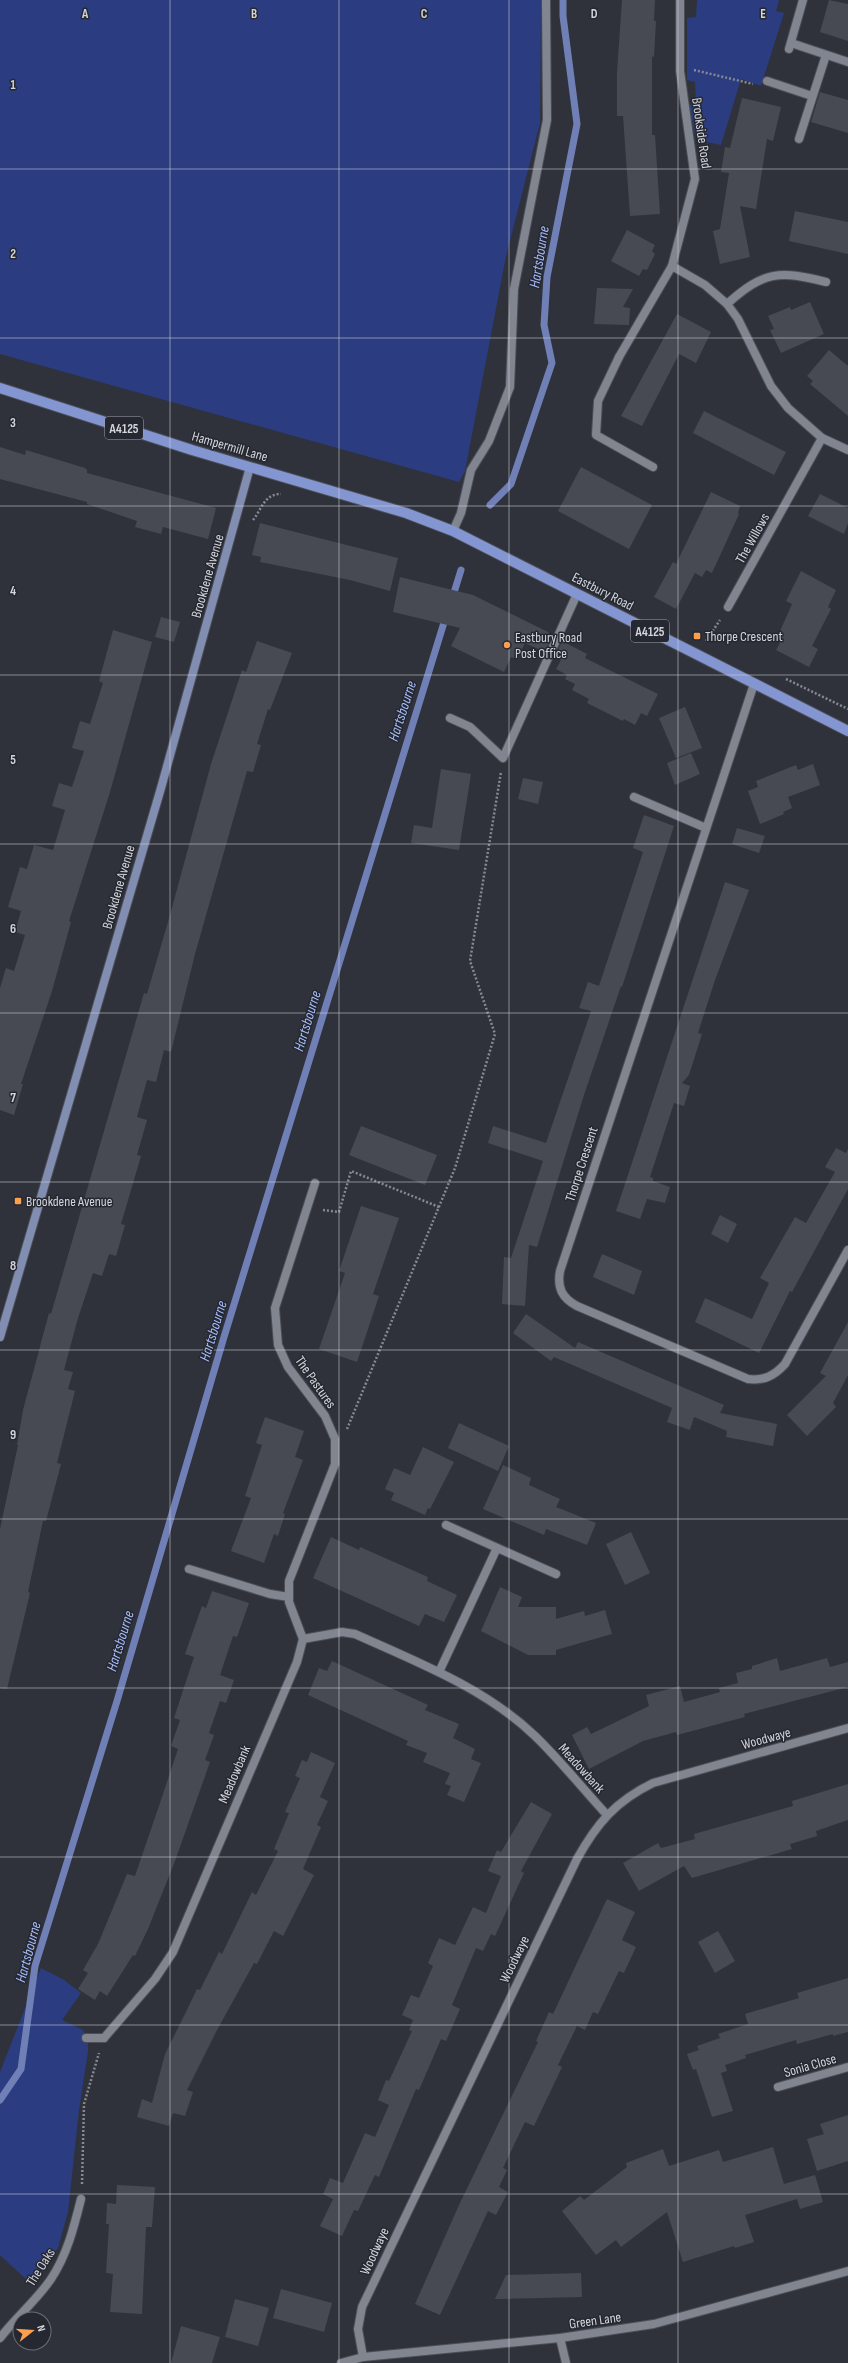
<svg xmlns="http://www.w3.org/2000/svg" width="848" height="2363" viewBox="0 0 848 2363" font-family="'Sofia Sans Condensed',sans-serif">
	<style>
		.green { fill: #2b3d80 }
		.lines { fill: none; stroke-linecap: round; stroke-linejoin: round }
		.stream { stroke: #7080b7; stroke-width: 7 }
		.building { fill: #474a53 }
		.service-casing { stroke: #4c4e56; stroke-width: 10 }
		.minor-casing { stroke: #4c4e56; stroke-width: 10 }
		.secondary-casing { stroke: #4c4e56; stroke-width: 10 }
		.primary-casing { stroke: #4c4e56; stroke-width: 12 }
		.path { stroke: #878990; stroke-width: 2.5; stroke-dasharray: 2 2; stroke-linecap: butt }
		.service { stroke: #818590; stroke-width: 8 }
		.minor { stroke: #818590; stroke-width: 8 }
		.secondary { stroke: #828eb1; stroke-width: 8 }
		.primary { stroke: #8396d1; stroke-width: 10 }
		.grid { fill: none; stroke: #d3d5db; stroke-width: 1; stroke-opacity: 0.55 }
		.poi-dot { fill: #fa9f4f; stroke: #252831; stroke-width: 1.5 }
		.labels { text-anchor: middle; stroke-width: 3; stroke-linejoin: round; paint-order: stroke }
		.shield { fill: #252831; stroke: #9fa1a8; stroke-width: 1 }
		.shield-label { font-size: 13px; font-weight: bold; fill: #d3d5db }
		.street-label { font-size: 14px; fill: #d3d5db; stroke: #252831 }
		.poi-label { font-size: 14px; fill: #d3d5db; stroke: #252831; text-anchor: start }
		.water-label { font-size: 15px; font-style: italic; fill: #a6bcfb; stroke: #252831 }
		.grid-label { font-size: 13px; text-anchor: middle; font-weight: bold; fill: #d3d5db; stroke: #252831; stroke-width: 3; stroke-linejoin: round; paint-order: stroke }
	</style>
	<rect width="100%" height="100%" fill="#2f323b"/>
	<g class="green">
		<path d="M0,0H541L540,123L506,256L465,471L459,482L0,354Z"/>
		<path d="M697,0H779L776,11L784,13L761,86L741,79L721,145L702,141L696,138L689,106L696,101L695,82L687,80V18L696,17Z"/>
		<path d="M41,1968L64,1980L81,1993L62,2020L83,2030L88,2042V2052L79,2110L68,2212L58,2248L30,2283L0,2255V2072Z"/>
	</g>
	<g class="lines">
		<g class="stream">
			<path d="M490,505L511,484L552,363L544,325L547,277L577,124L563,16V0"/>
			<path d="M452,599L461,570"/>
			<path d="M0,2100L21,2069L35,1966L117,1701L224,1337L446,616"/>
		</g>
	</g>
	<g class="building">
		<path d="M622,0H655L654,21H656L654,57L652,56V135H655L660,214L630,216L623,116H617V72Z"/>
		<path d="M829,0L848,4V41L820,32Z"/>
		<path d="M820,92L848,100V133L811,122Z"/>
		<path d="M742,98L781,107L773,141L767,139L756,209L740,206L750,257L720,264L713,231L720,229L729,173L721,172L725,147L730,148Z"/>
		<path d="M795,211L848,222V254L789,241Z"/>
		<path d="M627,230L655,245L652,251L655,254L647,270L643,269L639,276L611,261Z"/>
		<path d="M597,288L633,289L623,307L630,308L629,325L594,324Z"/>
		<path d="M810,302L824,334L781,353L770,330L774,329L768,316L790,307L791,310Z"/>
		<path d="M677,314L711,332L696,363L679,354L642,426L621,416Z"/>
		<path d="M829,350L848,366V416L810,384L813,381L807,376Z"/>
		<path d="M704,411L786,452L774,475L693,433Z"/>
		<path d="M0,447L25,455L26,450L85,468L87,470V473L216,508L208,539L163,527L161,534L135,527L137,521L87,504V502L0,479Z"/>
		<path d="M581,467L652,505L629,549L558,511Z"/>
		<path d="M711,492L740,506L738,513L739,514L712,573L706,570L702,577L695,573L676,609L654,597L673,562L676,564Z"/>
		<path d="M820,494L848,508V523L844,534L808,516Z"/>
		<path d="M260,523L398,558L390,591L350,580L260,562L261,557L252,555Z"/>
		<path d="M801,571L836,590L828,607L831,609L812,646L818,649L809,667L776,650L780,643L776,640L792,604L786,601Z"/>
		<path d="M400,577L473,595L548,632L552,636L545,652L525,643L517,659L511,657L504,672L451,646L460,628L393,612Z"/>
		<path d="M161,617L180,622L174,642L155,637Z"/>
		<path d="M113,630L152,642L110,792L69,921L71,922L52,991L21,1084H23L14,1115L0,1110V988L6,968L14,971L25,935L15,932L21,911L8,907L20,867L27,869L34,845L53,850L65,810L52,806L59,783L72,787L84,751L72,748L80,721L90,724L103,683L99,681Z"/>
		<path d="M257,641L292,653L270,710L268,709L257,744L261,745L253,772L247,771L195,954L171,1052L164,1050L156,1082L147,1080L137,1117L147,1120L137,1155L141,1156L121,1224L125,1225L116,1256L109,1254L102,1276L93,1273L78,1318L64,1370L73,1372L68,1389L75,1391L57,1463L61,1464L46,1521H43L28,1592L30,1593L7,1689L0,1688V1529L18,1445H17L23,1410L49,1313L51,1314L144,993L147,994L170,915L211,764L242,670L246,672Z"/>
		<path d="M562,641L587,654L585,658L658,694L647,716L641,713L635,725L624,719L623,721L587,703L589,699L572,690L575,684L565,679L567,675L556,669L561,660L555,657Z"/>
		<path d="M685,707L702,748L676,758L659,718Z"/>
		<path d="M691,753L700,774L675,785L667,763Z"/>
		<path d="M813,764L820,785L788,797L792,808L783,812L784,814L760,824L748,791L758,787L756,781L796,765L798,770Z"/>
		<path d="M441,769L471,774L459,850L411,843L414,825L432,828Z"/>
		<path d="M523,778L543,782L538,804L518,799Z"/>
		<path d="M644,815L674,826L622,987L621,986L583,1098L537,1247L529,1245L525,1306L502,1304L504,1257L511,1258L543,1161L488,1143L493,1126L546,1143L591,1011L579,1008L588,982L599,986L643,852L633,848Z"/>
		<path d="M737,828L765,836L759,853L732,844Z"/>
		<path d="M725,882L749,890L715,980L698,1033L702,1034L689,1075L682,1083L690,1086L684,1106L674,1103L650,1177L653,1178V1181L670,1187L665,1203L647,1199L640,1219L616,1211Z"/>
		<path d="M361,1126L437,1155L425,1185L349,1155Z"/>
		<path d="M836,1148L846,1153L848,1149V1189L792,1292L790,1291L759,1353L695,1322L705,1298L752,1319L769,1283L760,1278L795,1217L806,1223L835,1172L825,1167Z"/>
		<path d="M361,1206L399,1218L373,1294L379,1296L357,1362L319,1349L345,1273L339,1271Z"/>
		<path d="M720,1215L737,1224L728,1243L711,1234Z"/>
		<path d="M602,1254L642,1271L634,1295L593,1277Z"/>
		<path d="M526,1314L575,1348L578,1342L724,1405L720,1413L777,1424L773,1446L726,1437L727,1431L694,1417L690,1430L667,1422L672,1408L554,1357L551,1361L513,1333Z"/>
		<path d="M848,1322V1375L833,1403L836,1407L807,1436L787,1415L826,1376L820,1373Z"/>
		<path d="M265,1417L304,1431L295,1457L303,1460L283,1513L285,1514L278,1536L274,1534L264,1563L231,1551L251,1498L245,1496L262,1445L256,1443Z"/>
		<path d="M459,1423L509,1446L498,1471L448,1448Z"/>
		<path d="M423,1447L454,1462L430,1509L428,1508L425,1515L391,1500L394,1493L385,1489L394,1468L410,1475Z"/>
		<path d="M503,1465L531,1478L529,1485L560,1499L556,1507L596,1523L587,1545L546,1529L544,1535L483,1509Z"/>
		<path d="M631,1532L650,1573L625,1585L606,1544Z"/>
		<path d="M331,1537L359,1550L360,1547L428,1577L427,1581L457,1595L444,1622L425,1614L419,1626L313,1578Z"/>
		<path d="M500,1587L522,1597L518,1607H556V1619L584,1611L585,1616L605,1610L612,1634L556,1650V1655H528L481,1631Z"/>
		<path d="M212,1591L249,1603L237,1637L233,1636L220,1675L234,1680L226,1703L220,1701L209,1733L214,1735L205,1760L210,1762L175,1861L148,1929L135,1956L133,1955L107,1996L100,1991L95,2000L78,1989L88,1973L83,1970L98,1944L127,1874L135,1876L162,1797L178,1749L171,1746L180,1720L174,1718L194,1657L185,1654L202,1606L206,1608Z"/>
		<path d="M777,1658L780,1671L827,1658L830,1667L848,1662V1687L744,1714L745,1717L677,1735L676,1732L643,1741L589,1769L572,1735L587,1727L591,1734L649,1706L646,1695L680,1686L684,1702L720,1692L719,1688L738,1683L736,1673L752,1669V1666Z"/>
		<path d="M332,1661L428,1705L425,1710L459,1724L453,1738L475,1749L471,1759L481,1763L464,1802L447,1795L451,1786L445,1784L450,1773L423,1762L427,1753L406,1745L408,1741L308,1695L319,1668L327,1671Z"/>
		<path d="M311,1752L335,1763L320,1797L328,1801L317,1825L321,1827L303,1869L314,1875L283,1936L274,1931L257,1964L254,1963L216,2032L187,2090L193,2092L185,2116L173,2113L169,2126L137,2117L142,2099L152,2103L165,2054L184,2016L197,1989L200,1990L219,1952L222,1954L252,1892L256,1895L278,1851L274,1849L289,1813L285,1812L300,1778L295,1776L302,1760L307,1762Z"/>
		<path d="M848,1784V1820L816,1831L817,1836L790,1844L792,1849L692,1878L684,1866L639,1891L623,1863L658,1843L661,1848L695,1839L694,1834L793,1806L792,1801Z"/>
		<path d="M531,1802L552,1814L521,1871L524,1873L495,1936L491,1934L483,1951L476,1948L452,2005L460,2009L446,2041L441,2039L419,2090L416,2089L379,2177L375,2175L358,2211L354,2210L342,2236L320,2226L333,2199L323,2194L330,2178L343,2183L365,2133L375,2137L389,2105L378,2100L386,2080L389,2081L412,2031L409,2030L413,2020L402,2015L411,1995L419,1998L433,1966L428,1963L439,1938L455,1945L473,1907L486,1913L501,1876L488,1871L497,1850L501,1852Z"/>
		<path d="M607,1899L635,1912L622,1940L636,1947L624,1973L619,1971L598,2014L593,2012L585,2030L577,2026L558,2065L562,2067L534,2126L525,2122L503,2168L507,2170L499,2187L508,2192L496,2215L488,2211L440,2315L415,2304L459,2205L538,2042L536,2041L549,2012L553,2014Z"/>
		<path d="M718,1931L735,1961L715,1973L698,1942Z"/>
		<path d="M848,1978V2032L833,2036V2034L797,2044L796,2040L745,2055L746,2058L725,2065L727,2071L721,2073L733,2111L712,2117L696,2069L693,2070L687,2054L699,2050L697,2046L720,2038L718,2034L748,2024L745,2014L799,1998L797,1993Z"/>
		<path d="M848,2115V2161L817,2171L807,2139L824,2134L820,2124Z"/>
		<path d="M773,2147L784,2184L815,2175L823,2202L800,2209L797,2199L745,2215L754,2242L735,2248L734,2246L683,2262L667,2212L621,2247L616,2240L596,2255L562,2211L580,2196L584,2200L627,2167L626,2163L663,2149L669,2166L719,2150L723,2162Z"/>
		<path d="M117,2185L155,2187L152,2227H146L142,2314L110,2312L113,2274L106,2273L109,2224H106L107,2203L116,2204Z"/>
		<path d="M581,2273L582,2297L495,2299L506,2275Z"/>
		<path d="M281,2289L332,2303L324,2332L273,2318Z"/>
		<path d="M235,2299L269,2308L258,2346L225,2337Z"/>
		<path d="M181,2326L220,2337L212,2363H171Z"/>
	</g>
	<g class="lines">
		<defs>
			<g id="service">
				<path d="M791,43L848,62"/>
				<path d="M767,81L812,96"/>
				<path d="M799,139L826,55"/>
				<path d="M619,357L598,401L596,435L653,467"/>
				<path d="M453,531L461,513L471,470L489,441L510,387L514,289L547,120L546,0"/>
				<path d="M450,718L470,727L503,758L577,594"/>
				<path d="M634,797L706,828"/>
				<path d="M189,1569L270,1594L289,1597"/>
				<path d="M86,2038H104"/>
			</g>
			<g id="minor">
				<path d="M789,49L803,0"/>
				<path d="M672,266L705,285L727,304L738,319L771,386L788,408L822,438L848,450"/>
				<path d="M727,304C764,271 779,270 826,282"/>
				<path d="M619,357L672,266L695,179L680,71V0"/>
				<path d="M728,607L822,438"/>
				<path d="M754,684L560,1271C557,1288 562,1298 577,1306L748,1379C764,1381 774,1376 785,1364L848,1250"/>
				<path d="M446,1525L556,1574"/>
				<path d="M303,1639L289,1602V1581L335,1464V1439L325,1416L288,1367L278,1345L275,1308L315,1183"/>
				<path d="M303,1639L342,1632L355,1634C417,1662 485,1688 535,1736C560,1760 583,1789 607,1815"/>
				<path d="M439,1672L497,1548"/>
				<path d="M104,2038L155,1979L173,1952L297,1662L303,1639"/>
				<path d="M778,2087L848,2067"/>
				<path d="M0,2338C16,2317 36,2301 51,2279C67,2255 74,2227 81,2199"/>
				<path d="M560,2338L566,2363"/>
				<path d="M363,2357L358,2329L362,2307L577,1859C597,1823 616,1801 653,1783L848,1728"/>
				<path d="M341,2363L363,2357L560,2338L654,2324L848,2271"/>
			</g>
			<path id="secondary" d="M0,1337L161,788L250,467"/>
			<path id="primary" d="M0,388L192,450L406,513L453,531L848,731"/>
		</defs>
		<use href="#service" class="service-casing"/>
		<use href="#minor" class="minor-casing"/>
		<use href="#secondary" class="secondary-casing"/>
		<use href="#primary" class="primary-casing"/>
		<g class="path">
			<path d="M694,70L753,84"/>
			<path d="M253,520C262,509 264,494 281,494"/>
			<path d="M706,641L720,620"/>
			<path d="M786,679L848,709"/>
			<path d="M323,1210L339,1212L351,1171L439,1207"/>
			<path d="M347,1429L455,1168L495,1034L470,961L501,772"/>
			<path d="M82,2184L84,2104L99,2053"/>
		</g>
		<use href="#service" class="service"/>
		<use href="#minor" class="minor"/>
		<use href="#secondary" class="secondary"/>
		<use href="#primary" class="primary"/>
	</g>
	<path class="grid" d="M170,0V2363M339,0V2363M509,0V2363M678,0V2363M0,169H848M0,338H848M0,506H848M0,675H848M0,844H848M0,1013H848M0,1182H848M0,1350H848M0,1519H848M0,1688H848M0,1857H848M0,2025H848M0,2194H848"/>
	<g class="poi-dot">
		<rect x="693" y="632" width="8" height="8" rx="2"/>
		<circle cx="507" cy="645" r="4"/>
		<rect x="14" y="1197" width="8" height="8" rx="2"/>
	</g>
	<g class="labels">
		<g class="shield">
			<rect x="105" y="417" width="38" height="22" rx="3"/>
			<rect x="631" y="620" width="38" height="22" rx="3"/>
		</g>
		<g class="shield-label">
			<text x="124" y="433">A4125</text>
			<text x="650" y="636">A4125</text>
		</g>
		<g class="street-label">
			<text transform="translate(702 133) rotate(82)" y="5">Brookside Road</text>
			<text transform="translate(230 446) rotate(16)" y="5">Hampermill Lane</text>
			<text transform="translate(752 538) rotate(-61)" y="5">The Willows</text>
			<text transform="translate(207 576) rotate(-74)" y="5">Brookdene Avenue</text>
			<text transform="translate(603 591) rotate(27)" y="5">Eastbury Road</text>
			<text transform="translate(118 887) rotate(-74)" y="5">Brookdene Avenue</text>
			<text transform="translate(581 1164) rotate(-72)" y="5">Thorpe Crescent</text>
			<text transform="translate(316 1382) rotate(55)" y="5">The Pastures</text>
			<text transform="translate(766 1738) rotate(-15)" y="5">Woodwaye</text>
			<text transform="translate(582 1768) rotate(48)" y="5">Meadowbank</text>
			<text transform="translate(234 1774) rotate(-67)" y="5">Meadowbank</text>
			<text transform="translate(514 1959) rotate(-64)" y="5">Woodwaye</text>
			<text transform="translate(810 2065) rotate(-16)" y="5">Sonia Close</text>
			<text transform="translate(374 2251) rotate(-65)" y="5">Woodwaye</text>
			<text transform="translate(40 2267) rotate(-58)" y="5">The Oaks</text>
			<text transform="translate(595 2320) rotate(-8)" y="5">Green Lane</text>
		</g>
		<g class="poi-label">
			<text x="705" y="641">Thorpe Crescent</text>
			<text x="515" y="642">Eastbury Road<tspan x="515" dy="16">Post Office</tspan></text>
			<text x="26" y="1206">Brookdene Avenue</text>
		</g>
		<g class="water-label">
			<text transform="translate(539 257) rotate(-81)" y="5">Hartsbourne</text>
			<text transform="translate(402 711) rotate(-72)" y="5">Hartsbourne</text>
			<text transform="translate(307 1021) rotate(-73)" y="5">Hartsbourne</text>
			<text transform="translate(213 1331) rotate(-73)" y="5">Hartsbourne</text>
			<text transform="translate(120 1641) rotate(-73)" y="5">Hartsbourne</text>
			<text transform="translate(28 1952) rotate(-75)" y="5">Hartsbourne</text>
		</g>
	</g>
	<g class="grid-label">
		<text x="85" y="18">A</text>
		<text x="254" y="18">B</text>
		<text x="424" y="18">C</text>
		<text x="594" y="18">D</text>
		<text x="763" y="18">E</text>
		<text x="13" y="89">1</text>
		<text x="13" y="258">2</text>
		<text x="13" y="427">3</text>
		<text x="13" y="595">4</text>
		<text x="13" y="764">5</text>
		<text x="13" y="933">6</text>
		<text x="13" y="1102">7</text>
		<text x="13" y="1270">8</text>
		<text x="13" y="1439">9</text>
	</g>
	<g transform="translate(32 2331) rotate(73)"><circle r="19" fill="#252831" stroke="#6b6d75"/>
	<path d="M0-3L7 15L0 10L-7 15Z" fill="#fa9f4f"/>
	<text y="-6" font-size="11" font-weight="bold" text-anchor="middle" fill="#d3d5db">N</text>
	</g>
</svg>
